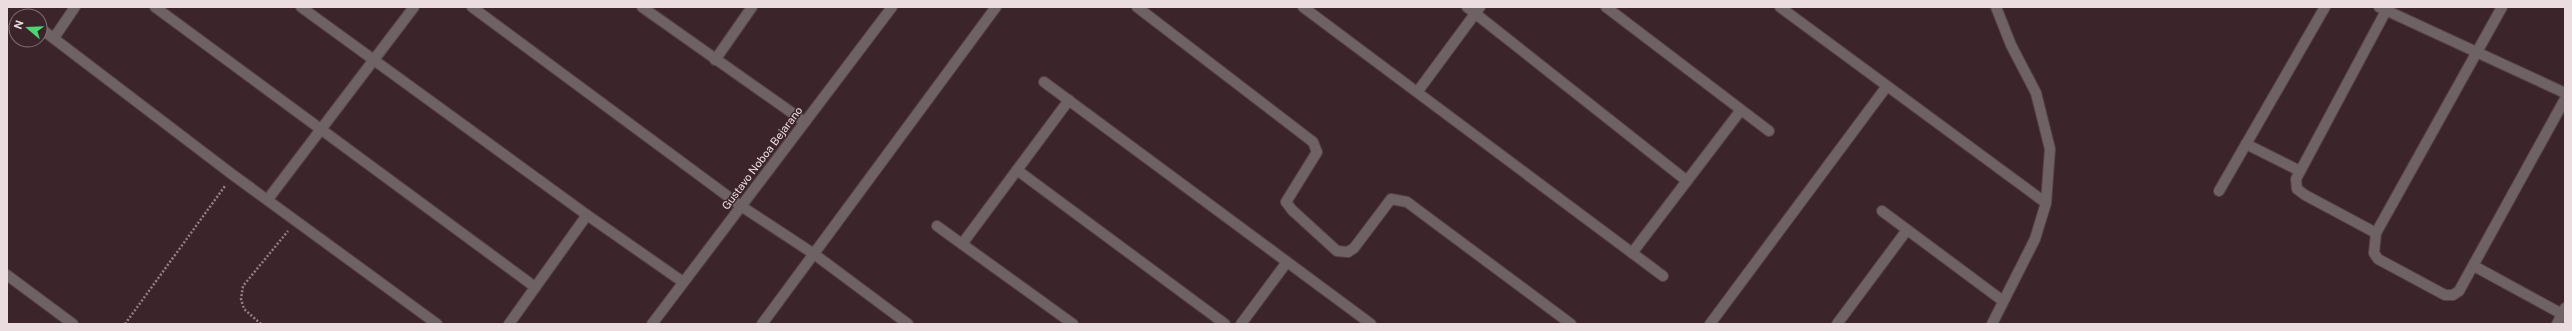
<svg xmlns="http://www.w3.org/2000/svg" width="2572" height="331" viewBox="0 0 2572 331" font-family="'Public Sans',sans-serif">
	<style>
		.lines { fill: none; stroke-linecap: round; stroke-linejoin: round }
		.minor-casing { stroke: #574248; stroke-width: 12 }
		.path { stroke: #928084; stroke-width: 2.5; stroke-dasharray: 2 2; stroke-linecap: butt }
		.minor { stroke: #6e6265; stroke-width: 10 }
		.labels { text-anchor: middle; stroke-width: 3; stroke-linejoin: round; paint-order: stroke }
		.street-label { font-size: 11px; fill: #ebdcdf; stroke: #3b252b }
	</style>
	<rect width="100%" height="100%" fill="#3b252b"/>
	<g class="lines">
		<defs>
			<g id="minor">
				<path d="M155,7L535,287"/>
				<path d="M301,7L587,215L683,282"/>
				<path d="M472,7L741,206L814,254L908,324"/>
				<path d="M642,7L805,122"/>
				<path d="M1137,7L1313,142L1317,152L1286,202L1292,210L1337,251L1348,252L1354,248L1391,199L1407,202L1571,324"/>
				<path d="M1303,7L1663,276"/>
				<path d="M1467,7L1687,181"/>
				<path d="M1606,7L1769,131"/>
				<path d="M1780,7L2046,203"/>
				<path d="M2379,7L2565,93"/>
				<path d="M2502,7L2376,233L2374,253L2378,259L2445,295H2453L2459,291L2565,99"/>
				<path d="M40,28L233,175L437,324"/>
				<path d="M54,38L75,7"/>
				<path d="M715,60L752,7"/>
				<path d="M1044,82L1371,324"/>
				<path d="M1418,91L1480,7"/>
				<path d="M2246,144L2300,171"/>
				<path d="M1017,170L1225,324"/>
				<path d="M2219,191L2325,7"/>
				<path d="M268,199L414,7"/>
				<path d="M1882,211L2003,301"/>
				<path d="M937,226L1073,324"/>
				<path d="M2376,233L2305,195L2297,189L2296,179L2388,7"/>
				<path d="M962,244L1069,100"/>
				<path d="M1632,253L1741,110"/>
				<path d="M2474,266L2562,314"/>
				<path d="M7,275L73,324"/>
				<path d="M509,324L587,215"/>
				<path d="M652,324L892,7"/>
				<path d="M762,324L996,7"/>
				<path d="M1241,324L1287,262"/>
				<path d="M1710,324L1887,86"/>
				<path d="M1837,324L1907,230"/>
				<path d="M1992,324L2035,239L2046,203L2050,149L2036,93L2011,45L1996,7"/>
				<path d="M2557,324L2565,308"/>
			</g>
		</defs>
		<use href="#minor" class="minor-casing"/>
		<g class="path">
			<path d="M125,324L225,186"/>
			<path d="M261,324L244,309L241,299L243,286L288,231"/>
		</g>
		<use href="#minor" class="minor"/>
	</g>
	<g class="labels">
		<g class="street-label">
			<text transform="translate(762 158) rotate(-53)" y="4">Gustavo Noboa Bejarano</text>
		</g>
	</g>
	<rect width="2572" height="331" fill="none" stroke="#ebdcdf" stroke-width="16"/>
	<g transform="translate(28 28) rotate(289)"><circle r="19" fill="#3b252b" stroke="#816e73"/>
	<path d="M0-3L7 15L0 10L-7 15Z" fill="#4ed675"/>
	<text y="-6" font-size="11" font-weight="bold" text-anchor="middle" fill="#ebdcdf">N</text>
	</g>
</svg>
